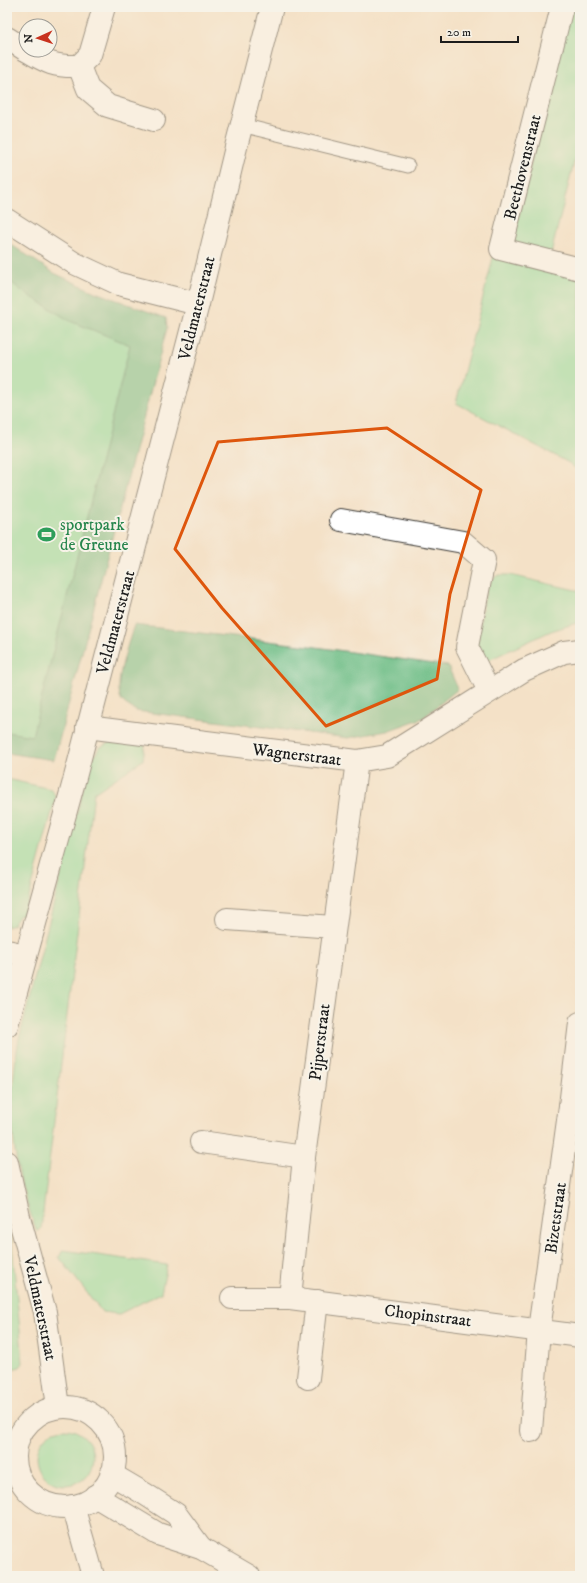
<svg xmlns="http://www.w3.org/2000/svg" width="587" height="1583" viewBox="0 0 587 1583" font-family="'IM FELL DW Pica',serif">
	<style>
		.green { fill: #89dfa1; stroke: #527e5e }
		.forest { fill: #6ebe87; stroke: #456d52 }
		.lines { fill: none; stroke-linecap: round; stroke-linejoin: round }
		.lane-casing { stroke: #3c3a36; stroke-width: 15 }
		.street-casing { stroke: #3c3a36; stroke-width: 24 }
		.secondary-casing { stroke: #3c3a36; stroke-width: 24 }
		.lane { stroke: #fff; stroke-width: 13 }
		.street { stroke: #fff; stroke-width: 22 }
		.secondary { stroke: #fff; stroke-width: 22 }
		.marked { fill: none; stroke: #de560d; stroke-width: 3; stroke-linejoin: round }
		.labels { text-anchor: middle; stroke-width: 4; stroke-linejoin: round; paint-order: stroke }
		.street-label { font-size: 17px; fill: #1c1c1c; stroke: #f7f3e8 }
		.leisure-label { font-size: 17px; fill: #27864d; stroke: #f7f3e8; text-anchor: start }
	</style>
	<rect width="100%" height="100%" fill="#f7f3e8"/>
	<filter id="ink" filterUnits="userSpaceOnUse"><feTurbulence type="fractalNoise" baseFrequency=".025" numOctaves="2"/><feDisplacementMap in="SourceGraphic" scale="8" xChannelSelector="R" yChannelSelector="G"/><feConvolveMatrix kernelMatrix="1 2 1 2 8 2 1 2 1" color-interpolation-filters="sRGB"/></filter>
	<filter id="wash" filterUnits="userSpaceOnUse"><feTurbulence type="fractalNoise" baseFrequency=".012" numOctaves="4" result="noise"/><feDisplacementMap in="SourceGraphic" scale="16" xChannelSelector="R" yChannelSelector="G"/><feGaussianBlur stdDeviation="0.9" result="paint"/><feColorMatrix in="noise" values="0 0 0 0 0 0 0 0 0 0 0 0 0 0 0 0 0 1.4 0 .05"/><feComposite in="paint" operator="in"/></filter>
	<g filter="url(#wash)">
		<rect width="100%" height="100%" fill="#f4e1c7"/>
		<g class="green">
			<path d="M566,7H580V139L550,257L512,247Z"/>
			<path d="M494,254L580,275V472L569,463L456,403Z"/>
			<path d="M7,257L138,328L35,744L7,739Z"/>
			<path d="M498,575H510L580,591V622L551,631L480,664L474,654L486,590L491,580Z"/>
			<path d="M114,740L145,745L143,760L94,793L41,1229L37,1232C11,1164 6,1111 19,1039L89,765L99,748Z"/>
			<path d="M7,779L51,789L56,797L24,916L20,915L13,925L7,927Z"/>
			<path d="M7,1223L11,1234L23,1363L20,1367L12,1369L7,1366Z"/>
			<path d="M63,1250L167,1265L161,1293L119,1314L102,1312L59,1257Z"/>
			<circle cx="65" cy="1457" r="28"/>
		</g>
		<g class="forest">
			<path d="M7,242L54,273L95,292L166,318L167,328L54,760L7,753V732L32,736L130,345L70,321L22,291L7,279Z"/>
			<path d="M134,625L309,646L448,666L458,689L423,718L387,731L348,738L136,711C132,708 126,705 123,702C111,689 129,642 134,625Z"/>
		</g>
	</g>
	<g filter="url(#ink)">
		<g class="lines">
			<defs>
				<path id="lane" d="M241,125L408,166"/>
				<g id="street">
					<path d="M562,7L501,249L580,269"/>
					<path d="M7,38L26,50"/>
					<path d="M26,50C47,63 55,67 79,66L90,55L104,7"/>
					<path d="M79,66L88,89L108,106L154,120"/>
					<path d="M7,220L74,263L119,284L198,304"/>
					<path d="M341,520L463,542L484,560L467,647L489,691"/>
					<path d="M87,727L357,761L387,756L524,670L564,652L580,650"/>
					<path d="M227,919L333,927"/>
					<path d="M7,951L26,955"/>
					<path d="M570,1106L580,1023"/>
					<path d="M201,1142L304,1157"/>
					<path d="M232,1298H290L580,1336"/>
					<path d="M290,1298L304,1157L357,761"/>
					<path d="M308,1378L317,1301"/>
					<path d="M531,1431L539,1330L570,1106H580"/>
					<path d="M73,1506L93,1576"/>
				</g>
				<g id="secondary">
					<path d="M7,1025L73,785L198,304L237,143L272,7"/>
					<path d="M7,1162L19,1217L45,1312L58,1407"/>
					<circle cx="65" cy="1457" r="50"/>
					<path d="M111,1474L145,1494L176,1514L201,1548"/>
					<path d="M95,1496L158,1534L201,1548L249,1576"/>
				</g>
			</defs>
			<use href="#lane" class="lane-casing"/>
			<use href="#street" class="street-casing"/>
			<use href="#secondary" class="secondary-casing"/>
			<use href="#lane" class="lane"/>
			<use href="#street" class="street"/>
			<use href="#secondary" class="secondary"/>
		</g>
	</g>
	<path d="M0 0H587V1583H0ZM387,428L481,490L450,594L437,679L326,726L222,608L175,549L218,442Z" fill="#f4e1c7" fill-opacity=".55" fill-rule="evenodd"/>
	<path class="marked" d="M387,428L481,490L450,594L437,679L326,726L222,608L175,549L218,442Z"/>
	<defs>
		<symbol id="stadium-bare" viewBox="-9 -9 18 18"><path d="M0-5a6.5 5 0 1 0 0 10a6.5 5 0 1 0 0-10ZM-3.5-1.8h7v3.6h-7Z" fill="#2e9e5b" stroke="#f7f3e8" stroke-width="2.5" paint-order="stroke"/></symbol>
	</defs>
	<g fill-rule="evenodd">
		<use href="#stadium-bare" x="34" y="522" width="25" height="25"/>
	</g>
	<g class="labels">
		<g class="street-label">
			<text transform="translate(522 167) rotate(-76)" y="6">Beethovenstraat</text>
			<text transform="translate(196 308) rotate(-76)" y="6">Veldmaterstraat</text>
			<text transform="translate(115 622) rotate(-75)" y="6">Veldmaterstraat</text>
			<text transform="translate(297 754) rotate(7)" y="6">Wagnerstraat</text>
			<text transform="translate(319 1042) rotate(-83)" y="6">Pijperstraat</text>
			<text transform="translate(555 1218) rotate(-82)" y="6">Bizetstraat</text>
			<text transform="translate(41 1308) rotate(78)" y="6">Veldmaterstraat</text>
			<text transform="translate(428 1315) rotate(7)" y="6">Chopinstraat</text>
		</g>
		<g class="leisure-label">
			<text x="60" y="530">sportpark<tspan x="60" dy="20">de Greune</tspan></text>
		</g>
	</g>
	<rect width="587" height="1583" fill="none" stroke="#f7f3e8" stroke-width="24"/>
	<g transform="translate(38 38) rotate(267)"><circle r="19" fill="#f7f3e8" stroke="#9f9d96"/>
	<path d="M0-3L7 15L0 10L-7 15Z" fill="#c8321e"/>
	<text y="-6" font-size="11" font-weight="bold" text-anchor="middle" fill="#1c1c1c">N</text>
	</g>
	<path d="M441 36v6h77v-6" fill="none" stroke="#1c1c1c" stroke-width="2"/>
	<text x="447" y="36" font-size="12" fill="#1c1c1c" stroke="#f7f3e8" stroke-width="3" paint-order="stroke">20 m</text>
</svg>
